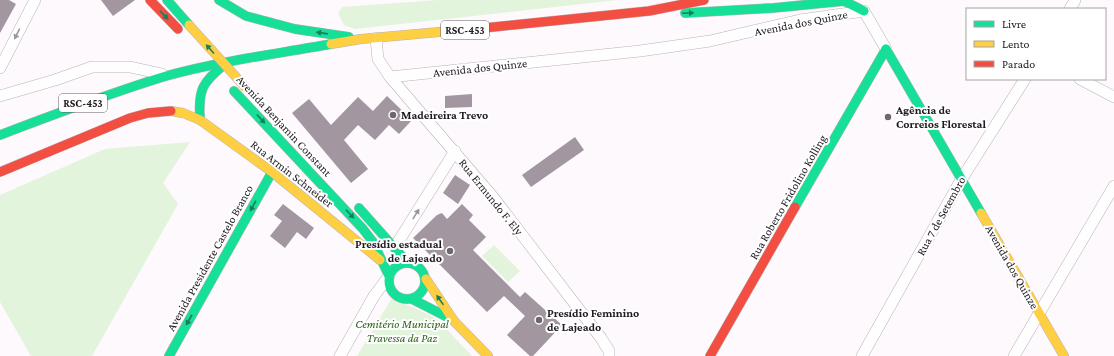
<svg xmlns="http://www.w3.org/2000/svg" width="1114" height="356" viewBox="0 0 1114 356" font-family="'Crimson Pro',serif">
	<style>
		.green { fill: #e2f4dc }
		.building { fill: #a297a1 }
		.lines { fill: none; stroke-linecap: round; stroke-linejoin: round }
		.street-casing { stroke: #b8b3b7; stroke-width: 12 }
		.fast-casing { stroke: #b8b3b7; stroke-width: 10 }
		.slow-casing { stroke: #b8b3b7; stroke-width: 10 }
		.jam-casing { stroke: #b8b3b7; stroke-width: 10 }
		.street { stroke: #fffeff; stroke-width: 11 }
		.fast { stroke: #16e098; stroke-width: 9 }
		.slow { stroke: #ffcf43; stroke-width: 9 }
		.jam { stroke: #f24e42; stroke-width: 9 }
		.slow-bridge-casing { stroke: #b8b3b7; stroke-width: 10; stroke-linecap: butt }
		.slow-bridge { stroke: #ffcf43; stroke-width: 9 }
		.oneway { fill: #1b7d5c }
		.oneway2 { fill: #9b979b }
		.poi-dot { fill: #6e686d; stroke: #fff; stroke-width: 1.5 }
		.labels { text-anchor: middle; stroke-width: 4; stroke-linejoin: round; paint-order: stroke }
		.shield { fill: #fff; stroke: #635f63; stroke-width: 1 }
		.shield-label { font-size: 11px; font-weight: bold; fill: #201a20 }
		.street-label { font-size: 12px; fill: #201a20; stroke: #fff }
		.poi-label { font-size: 12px; font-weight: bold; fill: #201a20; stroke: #fff; text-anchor: start }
		.park-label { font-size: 12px; font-style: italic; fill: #2c6318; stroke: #fff }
	</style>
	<rect width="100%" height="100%" fill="#fef9fd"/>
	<g class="green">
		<path d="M438,0H618L355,29L344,25L338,13L342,7Z"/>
		<path d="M190,142L163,183L178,204L92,356H31L0,302V195L105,149Z"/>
		<path d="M494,245L520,271L508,282L482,256Z"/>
		<path d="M392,298L436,318L472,356H357Z"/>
	</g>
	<g class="building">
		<path d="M0,0H9L16,4L0,33Z"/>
		<path d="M101,0H135L113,16Z"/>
		<path d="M472,94V107L445,108V96Z"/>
		<path d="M387,96L412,120L399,134L389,125L375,140L358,125L344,140L368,169L351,183L292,113L309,99L331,125L358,97L373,111Z"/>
		<path d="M575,137L584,150L531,187L522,175Z"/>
		<path d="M455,175L470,185L458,204L443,193Z"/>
		<path d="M283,204L314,228L306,239L297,232L285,248L270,236L282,221L274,215Z"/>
		<path d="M462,204L473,215L469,220L486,237L473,250L520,297L525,292L562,325L533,356H530L507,335L525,316L504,296L487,312L413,238L437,215L442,213L447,219Z"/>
	</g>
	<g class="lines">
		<defs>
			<g id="street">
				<path d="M1070,9L1075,0"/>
				<path d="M376,38L378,59L390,77L493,197L601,338L609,351V356"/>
				<path d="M0,68L35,0"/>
				<path d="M390,77L640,51L710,41L800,20L864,11L886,49"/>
				<path d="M1080,79L1114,97"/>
				<path d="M0,96L55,80L92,67H130L162,74"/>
				<path d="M395,247L455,151"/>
				<path d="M340,356L374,296L389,276"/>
				<path d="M862,356L961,180L1025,79"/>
				<path d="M1014,356L1114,186"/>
			</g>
			<g id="fast">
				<path d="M167,0L189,25"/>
				<path d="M219,0L246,16L295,29L349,37"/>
				<path d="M685,13L773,8L844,1L864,11"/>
				<path d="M886,49L981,213"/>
				<path d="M234,91L363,229L373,242L389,276"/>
				<path d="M200,120C198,89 202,83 225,64"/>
				<path d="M0,135C55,114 110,93 166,76C220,61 276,54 331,44"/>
				<path d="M795,207L886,49"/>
				<path d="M359,208L407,262"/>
				<circle cx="407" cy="281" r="18"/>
				<path d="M412,299L453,320"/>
				<path d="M169,356L272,172"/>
			</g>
			<g id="slow">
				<path d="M331,44L361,39L484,28"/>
				<path d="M171,111L183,113L200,120L272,172L380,260"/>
				<path d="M981,213L1064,356"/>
				<path d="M426,279L454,321L488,356"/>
			</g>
			<g id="jam">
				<path d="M150,0L178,29"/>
				<path d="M484,28L649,11L704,0"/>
				<path d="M0,172L130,118L148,113L171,111"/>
				<path d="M710,356L795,207"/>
			</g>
		</defs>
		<use href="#street" class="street-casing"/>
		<use href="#fast" class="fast-casing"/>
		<use href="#slow" class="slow-casing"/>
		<use href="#jam" class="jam-casing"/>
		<use href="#street" class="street"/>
		<use href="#fast" class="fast"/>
		<use href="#slow" class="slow"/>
		<use href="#jam" class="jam"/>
		<defs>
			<path id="slow-bridge" d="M189,25L246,88"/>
		</defs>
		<use href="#slow-bridge" class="slow-bridge-casing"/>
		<use href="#slow-bridge" class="slow-bridge"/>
	</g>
	<defs><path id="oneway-solid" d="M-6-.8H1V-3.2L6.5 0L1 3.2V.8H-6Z"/></defs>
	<g class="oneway">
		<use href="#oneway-solid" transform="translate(688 13) rotate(-3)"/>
		<use href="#oneway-solid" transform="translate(164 15) rotate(46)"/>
		<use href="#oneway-solid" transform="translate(322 33) rotate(-172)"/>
		<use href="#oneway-solid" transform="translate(210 49) rotate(-132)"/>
		<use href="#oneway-solid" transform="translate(261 119) rotate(47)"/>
		<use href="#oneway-solid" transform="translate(253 206) rotate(119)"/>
		<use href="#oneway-solid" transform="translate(350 214) rotate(47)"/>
		<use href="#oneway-solid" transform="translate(440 300) rotate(-125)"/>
		<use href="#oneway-solid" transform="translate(189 320) rotate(119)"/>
	</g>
	<g class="oneway2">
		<use href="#oneway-solid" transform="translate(17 34) rotate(117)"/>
		<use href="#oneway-solid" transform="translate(416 214) rotate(-58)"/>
	</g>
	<g class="poi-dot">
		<circle cx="393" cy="115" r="4"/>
		<circle cx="888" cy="117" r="4"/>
		<circle cx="450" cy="251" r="4"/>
		<circle cx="539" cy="320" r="4"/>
	</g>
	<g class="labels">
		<g class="shield">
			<rect x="441" y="21" width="48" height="18" rx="3"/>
			<rect x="59" y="94" width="48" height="18" rx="3"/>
		</g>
		<g class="shield-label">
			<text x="465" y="34">RSC-453</text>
			<text x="83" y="107">RSC-453</text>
		</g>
		<g class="street-label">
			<text transform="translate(801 23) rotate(-11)" y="4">Avenida dos Quinze</text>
			<text transform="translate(480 68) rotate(-6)" y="4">Avenida dos Quinze</text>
			<text transform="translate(284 126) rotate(47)" y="4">Avenida Benjamin Constant</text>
			<text transform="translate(292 174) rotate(38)" y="4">Rua Armin Schneider</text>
			<text transform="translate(491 197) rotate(51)" y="4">Rua Ermundo F. Ely</text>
			<text transform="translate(788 197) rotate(-60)" y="4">Rua Roberto Fridolino Kolling</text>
			<text transform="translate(941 216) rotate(-61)" y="4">Rua 7 de Setembro</text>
			<text transform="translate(210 258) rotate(-61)" y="4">Avenida Presidente Castelo Branco</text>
			<text transform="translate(1012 267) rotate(60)" y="4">Avenida dos Quinze</text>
		</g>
		<g class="poi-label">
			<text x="896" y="114">Agência de<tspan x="896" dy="14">Correios Florestal</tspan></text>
			<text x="401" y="119">Madeireira Trevo</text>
			<text x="442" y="248" text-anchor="end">Presídio estadual<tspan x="442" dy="14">de Lajeado</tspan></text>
			<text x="547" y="317">Presídio Feminino<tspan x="547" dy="14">de Lajeado</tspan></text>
		</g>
		<g class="park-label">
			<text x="402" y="328">Cemitério Municipal<tspan x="402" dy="14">Travessa da Paz</tspan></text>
		</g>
	</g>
	<rect x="966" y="8" width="140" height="72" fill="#ffffff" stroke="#a6a3a6"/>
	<rect x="974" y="21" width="20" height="6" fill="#16e098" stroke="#a6a3a6"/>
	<text x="1002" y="28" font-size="12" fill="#201a20">Livre</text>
	<rect x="974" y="41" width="20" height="6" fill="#ffcf43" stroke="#a6a3a6"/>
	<text x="1002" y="48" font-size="12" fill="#201a20">Lento</text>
	<rect x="974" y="61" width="20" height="6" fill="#f24e42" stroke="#a6a3a6"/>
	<text x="1002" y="68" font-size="12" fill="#201a20">Parado</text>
</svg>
